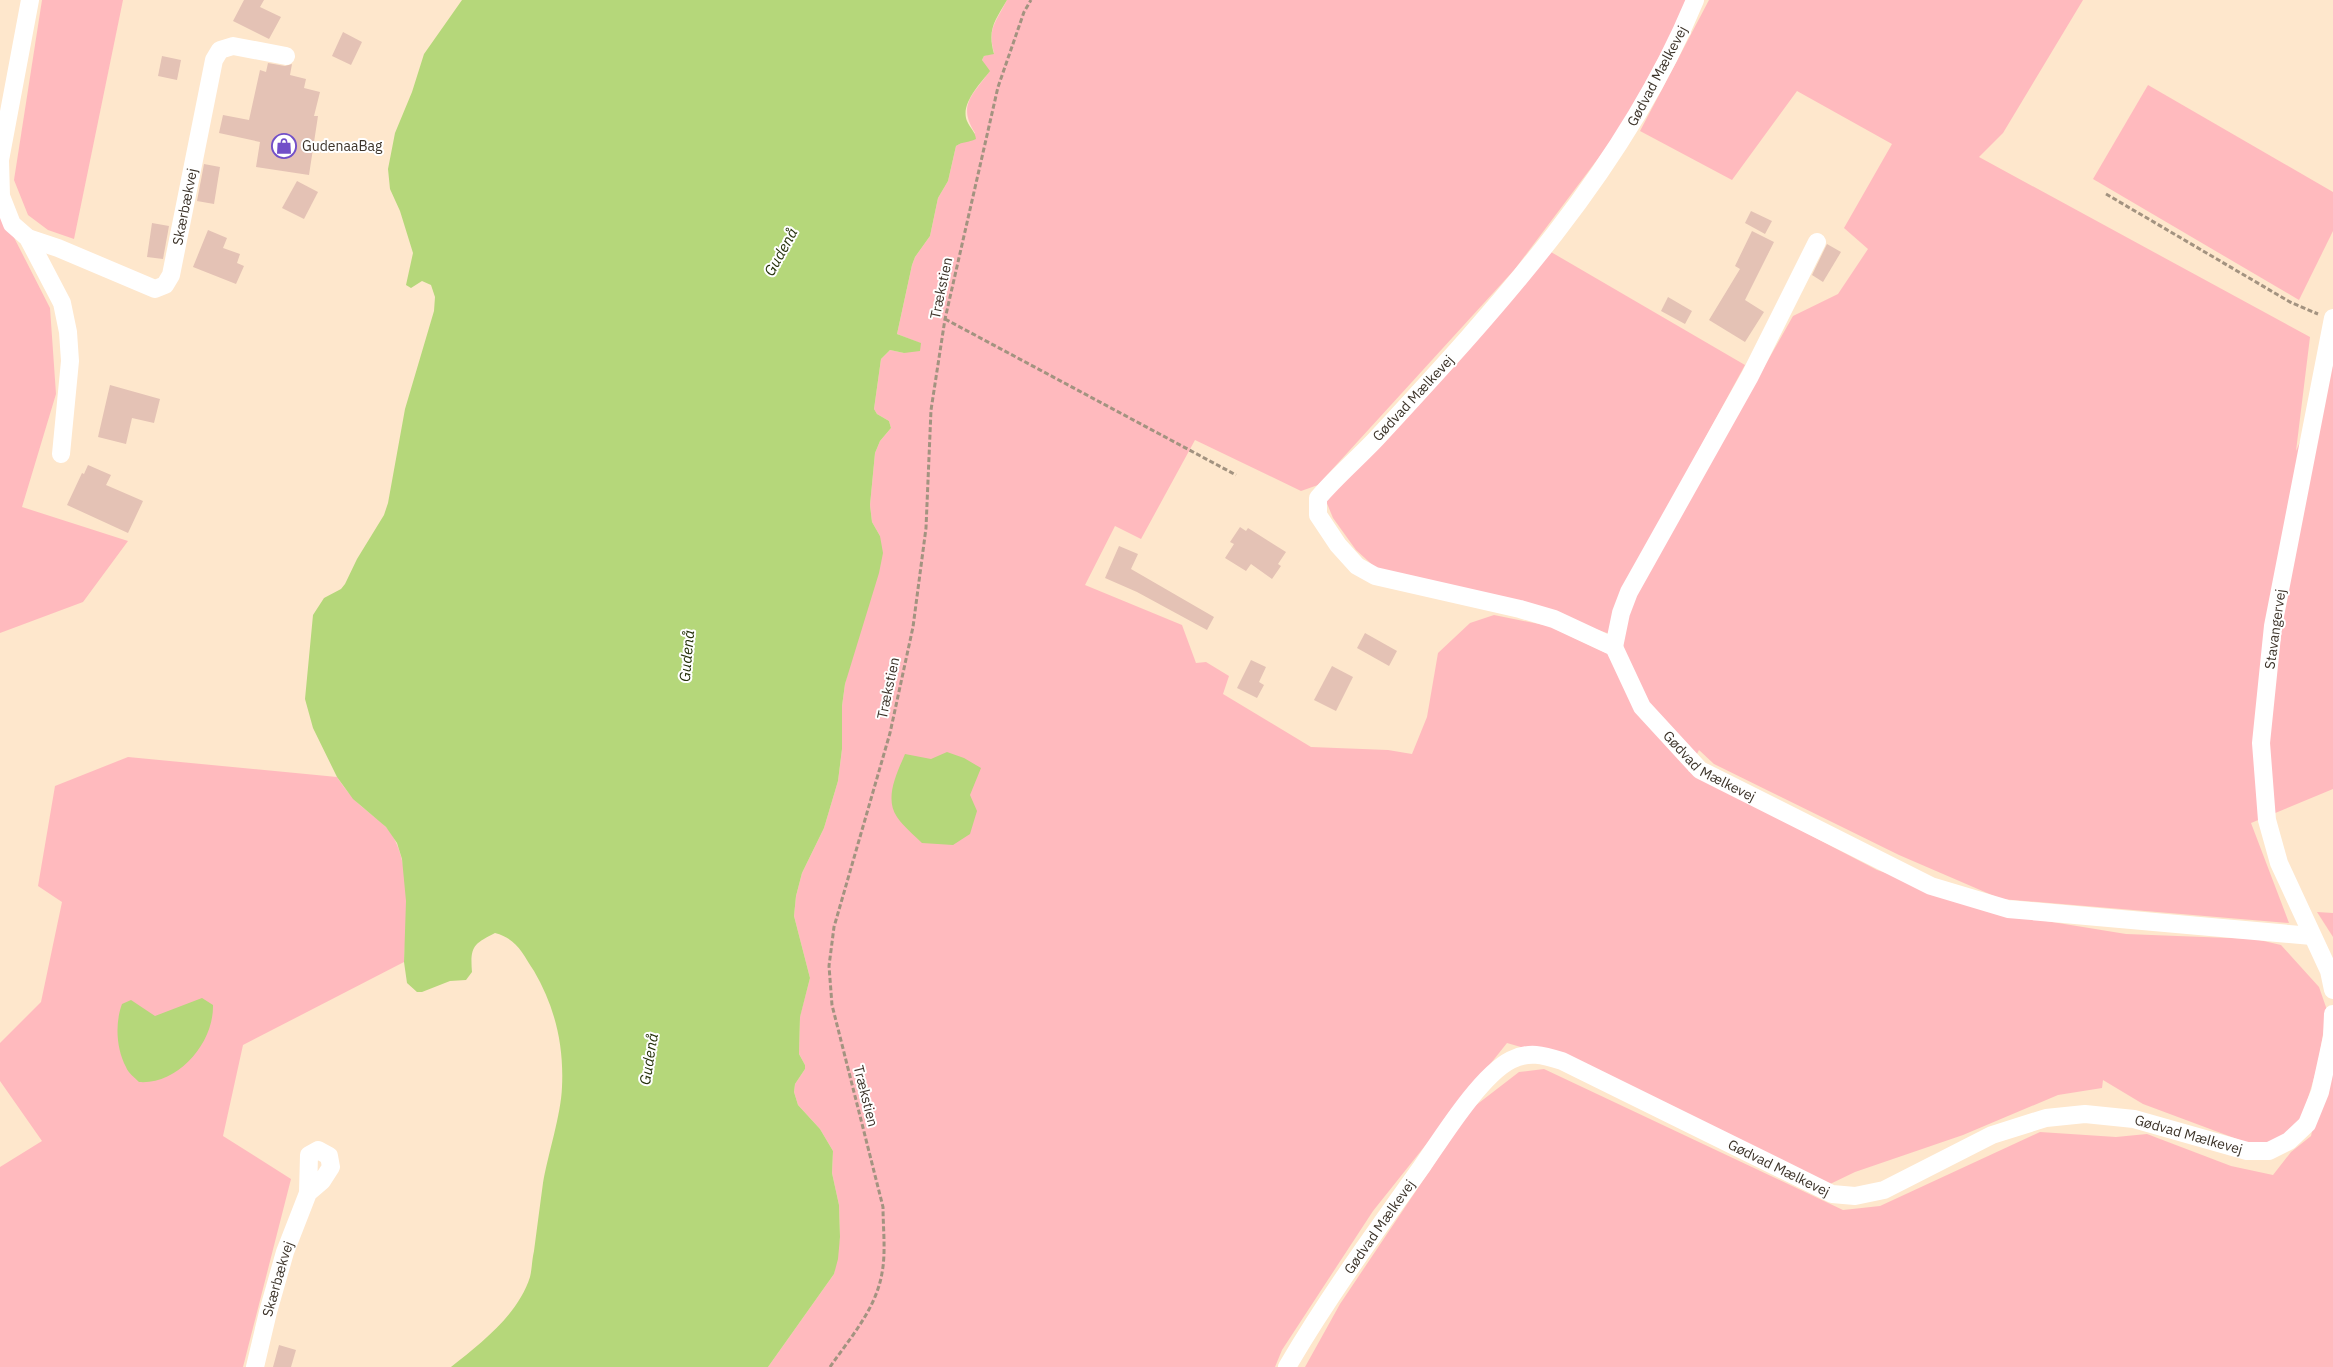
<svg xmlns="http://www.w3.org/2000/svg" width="2333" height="1367" viewBox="0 0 2333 1367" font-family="'IBM Plex Sans',sans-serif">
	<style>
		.green { fill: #ffbabe }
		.water { fill: #b5d77a }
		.building { fill: #e4c2b5 }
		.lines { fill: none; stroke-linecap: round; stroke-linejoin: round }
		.path { stroke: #a39380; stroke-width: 3; stroke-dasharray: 5 2.5; stroke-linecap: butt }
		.minor { stroke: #fff; stroke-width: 18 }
		.labels { text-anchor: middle; stroke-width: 4; stroke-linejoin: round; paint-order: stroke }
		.street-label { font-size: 14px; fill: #3c3329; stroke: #fff }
		.poi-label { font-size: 14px; fill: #3c3329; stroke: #fff; text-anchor: start }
		.water-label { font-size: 15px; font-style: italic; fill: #25310a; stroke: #fff }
	</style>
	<rect width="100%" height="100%" fill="#fee7cc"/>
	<g class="green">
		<path d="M42,0H123L74,239L48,230L28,215L14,180Z"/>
		<path d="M1007,0H1686L1675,27L1621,128L1515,269L1318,485L1301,491L1195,440L1141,539L1115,526L1085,585L1182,625L1196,663L1206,662L1229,676L1223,694L1311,747L1388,750L1412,754L1427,717L1438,653L1470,623L1494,615L1549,626L1606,653L1640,586L1793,316L1838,294L1868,249L1844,228L1892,144L1797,91L1732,180L1640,131L1709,0H2083L2003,133L1979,157L2310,337L2296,451L2333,365V789L2251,823L2289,923L2001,899L1899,855L1714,764L1699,750L1688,771L1877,870L2015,916L2126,934L2255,939L2281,945L2319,987L2327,1010L2318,1064L2304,1112L2291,1132L2277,1140L2253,1145L2143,1104L2103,1080L2102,1088L2058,1095L1963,1135L1855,1172L1828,1185L1581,1064L1507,1043L1373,1211L1282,1350L1275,1367H768L834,1274L840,1237L839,1205L832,1173L833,1151L820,1129L798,1105L794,1092L795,1084L805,1069V1065L799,1054L800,1016L810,978L794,916L796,896L802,873L824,828L838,781L842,749V706L845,684L880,536L872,522L870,505L875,453L880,441L891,428L889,421L877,414L874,409L881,359L890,350L904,353L920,343L897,334L912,265L915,257L930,236L938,198L948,181L956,146L975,133C957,105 973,95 989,72L982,60L984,56L994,53C987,28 996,22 1007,0Z"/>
		<path d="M2148,85L2333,192V231L2299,300L2093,179Z"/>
		<path d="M0,210L50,308L56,394L22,507L128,541L83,602L0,633Z"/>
		<path d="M1551,252L1745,365L1622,591L1610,634L1509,600L1378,570L1356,550L1333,518L1326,501Z"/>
		<path d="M128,757L337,777C342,784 347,792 354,799C363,809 376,817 386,827C414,858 406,923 404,962L243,1045L223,1136L291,1179L243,1367H0V1167L42,1141L0,1081V1043L41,1002L62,902L38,886L55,786Z"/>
		<path d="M2317,912L2333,913V937Z"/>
		<path d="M2333,1037V1367H1305L1340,1304L1471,1109L1519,1072L1544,1069L1843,1210L1880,1206L2040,1132L2116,1137L2147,1134L2231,1166L2273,1175L2291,1152L2311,1136Z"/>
	</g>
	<g class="water">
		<path d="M462,0H1007C995,21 987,29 994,54L984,56L982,60L990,71C980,84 960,104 967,121C970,128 975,131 976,139C968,143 963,141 956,146L948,181L938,198L930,236L915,257L912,265L897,334L921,343L920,351L904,353L890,350L881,359L874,409L877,414L889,421L891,428L880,441L875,453L870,505L872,522L880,536L883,553L879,573L845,684L842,706V749L838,781L824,828L802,873L796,896L794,916L810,978L800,1017L799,1054L805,1065V1069L795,1084L794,1092L798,1105L820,1129L833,1151L832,1173L839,1205L840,1237L838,1259L834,1274L768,1367H451C481,1343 518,1315 530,1277C532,1269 532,1259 534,1251C537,1228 540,1205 543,1183C548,1154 561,1115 562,1087C564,1045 555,1007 534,971C522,953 517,939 495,933C473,944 470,947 472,972L466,980L450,981L422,992H417L407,983L404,962L406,901L402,859L397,843L386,827L353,799L337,777L313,728L305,699L313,615L324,598L341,589L345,584L357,559L384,515L388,503L405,409L434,311L435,297L431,285L422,281L411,288L406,285L413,253L400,211L390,189L388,169L395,133L412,92L424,54Z"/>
		<path d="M947,752L964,758L981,768L970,795L977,811L970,834L953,845L922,843C914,835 904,827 897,817C884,798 897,773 905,754L931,759Z"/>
		<path d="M202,998L213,1005C214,1043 178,1085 139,1082C135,1078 128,1073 126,1067C116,1048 115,1023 122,1004L131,1000L155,1016Z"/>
	</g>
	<g class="building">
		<path d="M244,0H264L260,7L281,17L269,39L233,21Z"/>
		<path d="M343,32L362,42L351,65L332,56Z"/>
		<path d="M162,56L181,60L177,80L158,76Z"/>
		<path d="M268,63L285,66L292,64L290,75L306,79L304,88L320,92L314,116H318L309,175L256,167L260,142L219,133L223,115L249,120L260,70L266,72Z"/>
		<path d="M204,164L220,167L214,204L197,201Z"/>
		<path d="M297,181L318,192L304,219L282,208Z"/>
		<path d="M1751,211L1772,221L1765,234L1745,223Z"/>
		<path d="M152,223L169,226L163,259L147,257Z"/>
		<path d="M208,230L227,238L223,248L240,254L237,263L244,266L236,284L193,267Z"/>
		<path d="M1752,231L1774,242L1745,300L1764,312L1745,342L1709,320L1740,269L1735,266Z"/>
		<path d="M1827,244L1841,252L1823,282L1812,275Z"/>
		<path d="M1668,297L1692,311L1685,324L1661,311Z"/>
		<path d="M110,385L160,399L154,423L132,418L126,444L98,437Z"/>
		<path d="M88,465L111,475L106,485L143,501L128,533L67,505L82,473L84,474Z"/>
		<path d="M1240,527L1246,531L1248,528L1286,552L1278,564L1281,566L1272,579L1251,564L1246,571L1225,558L1234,544L1230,542Z"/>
		<path d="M1119,546L1138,554L1131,569L1214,617L1207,630L1137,592L1105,578Z"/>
		<path d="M1365,633L1397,651L1389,666L1357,648Z"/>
		<path d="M1251,660L1266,667L1259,682L1264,685L1257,698L1237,688Z"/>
		<path d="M1332,666L1353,677L1336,711L1314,700Z"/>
		<path d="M279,1345L296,1350L291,1367H273Z"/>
	</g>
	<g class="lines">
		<g class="path">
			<path d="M2106,194L2290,302L2318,314"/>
			<path d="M945,319L1236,475"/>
			<path d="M830,1367C850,1338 876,1309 882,1273C886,1252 883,1228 883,1207L832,1005L829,966L834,927L890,733L913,627L926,528L931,410L945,319L998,87L1024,12L1031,0"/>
		</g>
		<g class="minor">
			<path d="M30,0L0,160L1,196L12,224L28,238L62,303L68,332L70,361L61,454"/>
			<path id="s1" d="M1695,0C1626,168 1498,307 1376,439C1357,459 1336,477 1318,498V515L1338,545L1357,566L1375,576L1520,609L1554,619L1614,647L1642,707L1700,770L1931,886L2008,909L2312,936"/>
			<path id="s2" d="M28,238L58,248L155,289L165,285L171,275L214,60L220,50L233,46L286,56"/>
			<path d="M2333,318L2273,626L2261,743L2267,820L2279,863L2329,971L2333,990"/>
			<path d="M1614,647L1621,613L1629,592L1750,376L1817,242"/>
			<path id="s3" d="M255,1367L268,1312L285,1252L308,1193L309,1155L318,1150L329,1156L331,1167L322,1181L308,1193"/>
			<path id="s4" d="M1287,1367C1328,1297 1376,1231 1423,1165C1443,1136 1481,1075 1511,1060C1529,1051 1543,1055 1562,1061L1832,1194L1855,1196L1884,1190L1992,1135L2046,1118L2085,1114L2134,1119L2247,1151H2269L2289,1141L2307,1124L2320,1092L2332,1037L2333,1014"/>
		</g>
	</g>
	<defs>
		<symbol id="shop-ring" viewBox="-11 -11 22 22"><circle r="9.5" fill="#fff" stroke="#724fc8" stroke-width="1.5"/><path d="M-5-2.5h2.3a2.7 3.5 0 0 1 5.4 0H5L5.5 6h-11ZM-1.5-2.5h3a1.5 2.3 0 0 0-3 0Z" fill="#724fc8"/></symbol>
	</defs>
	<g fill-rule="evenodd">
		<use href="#shop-ring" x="270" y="132" width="28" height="28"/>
	</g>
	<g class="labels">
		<g class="street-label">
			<text transform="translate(1657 76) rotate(-62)" y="5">Gødvad Mælkevej</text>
			<text dy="5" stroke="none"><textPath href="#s2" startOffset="229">Skærbækvej</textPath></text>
			<text transform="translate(941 288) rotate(-78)" y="5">Trækstien</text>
			<text transform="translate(1413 398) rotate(-47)" y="5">Gødvad Mælkevej</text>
			<text transform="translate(2275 629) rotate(-82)" y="5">Stavangervej</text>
			<text transform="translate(888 688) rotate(-78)" y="5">Trækstien</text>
			<text dy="5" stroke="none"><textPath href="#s1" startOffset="1138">Gødvad Mælkevej</textPath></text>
			<text transform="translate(866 1096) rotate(76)" y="5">Trækstien</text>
			<text dy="5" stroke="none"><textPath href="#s4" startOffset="1111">Gødvad Mælkevej</textPath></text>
			<text dy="5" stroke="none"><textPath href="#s4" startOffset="676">Gødvad Mælkevej</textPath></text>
			<text dy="5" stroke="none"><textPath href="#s4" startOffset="168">Gødvad Mælkevej</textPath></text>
			<text dy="5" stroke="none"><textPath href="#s3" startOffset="91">Skærbækvej</textPath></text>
		</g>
		<g class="poi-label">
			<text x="302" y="151">GudenaaBag</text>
		</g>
		<g class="water-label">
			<text transform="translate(781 252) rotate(-61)" y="5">Gudenå</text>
			<text transform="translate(687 656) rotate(-85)" y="5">Gudenå</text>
			<text transform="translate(649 1059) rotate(-81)" y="5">Gudenå</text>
		</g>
	</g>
</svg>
